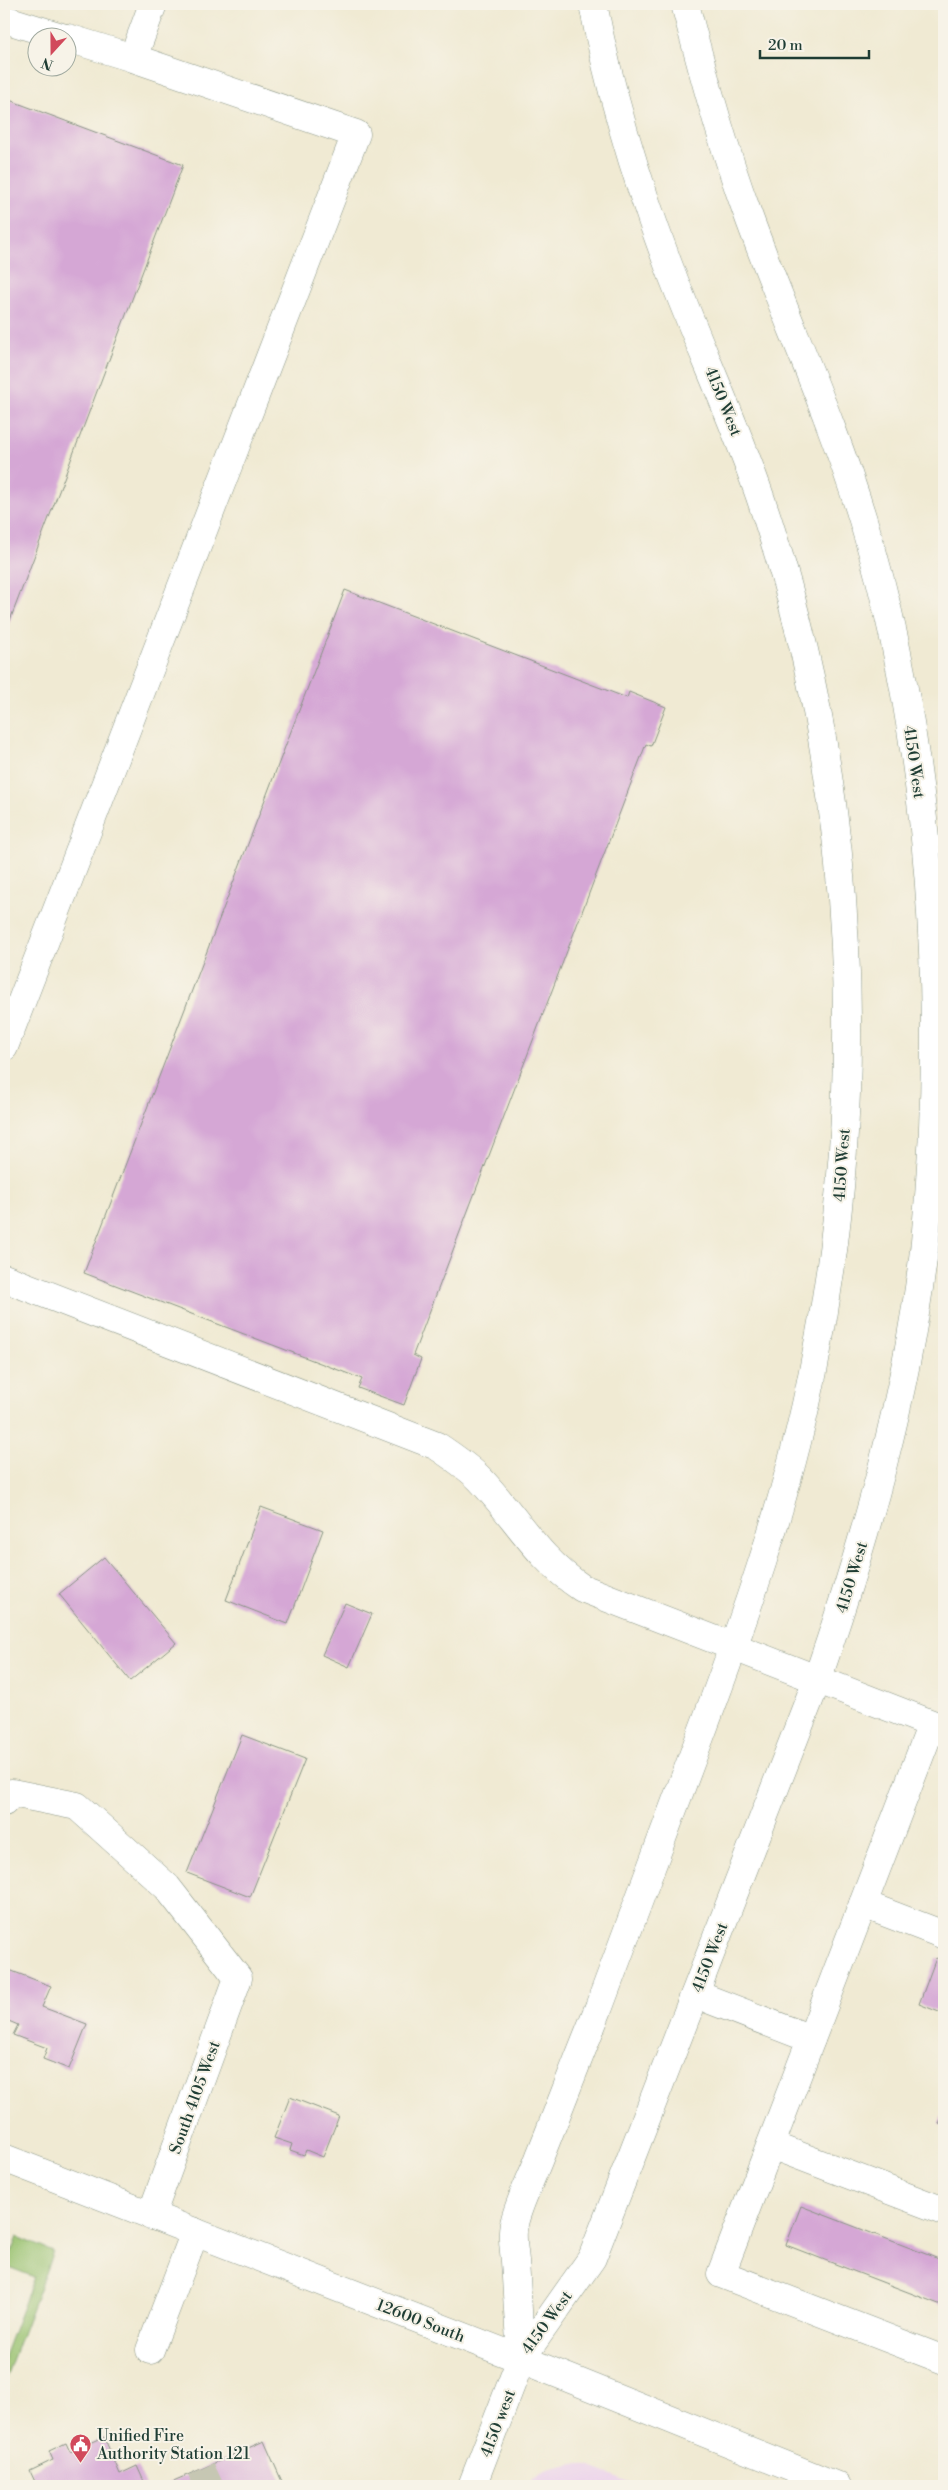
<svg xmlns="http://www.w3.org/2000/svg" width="948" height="2490" viewBox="0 0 948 2490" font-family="'Libre Bodoni',serif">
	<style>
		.built { fill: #ebd1eb }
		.green { fill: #97c16d; stroke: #5b7f50 }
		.building { fill: #d5a7d5 }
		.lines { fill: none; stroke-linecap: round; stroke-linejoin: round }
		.minor-tunnel { stroke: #c6c7b3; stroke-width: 28; stroke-dasharray: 28 14; stroke-linecap: butt }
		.minor-casing { stroke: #889484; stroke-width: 29 }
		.major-casing { stroke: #889484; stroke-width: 29 }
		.minor { stroke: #fff; stroke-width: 28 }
		.major { stroke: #fff; stroke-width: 28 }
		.labels { text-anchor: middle; stroke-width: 4; stroke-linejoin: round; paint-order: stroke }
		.street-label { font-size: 16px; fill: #1f3d34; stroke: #f7f3e8 }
		.poi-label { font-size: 16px; fill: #1f3d34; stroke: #f7f3e8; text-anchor: start }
	</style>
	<rect width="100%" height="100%" fill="#f7f3e8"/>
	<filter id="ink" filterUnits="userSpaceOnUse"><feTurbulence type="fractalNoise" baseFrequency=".02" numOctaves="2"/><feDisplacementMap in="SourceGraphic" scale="10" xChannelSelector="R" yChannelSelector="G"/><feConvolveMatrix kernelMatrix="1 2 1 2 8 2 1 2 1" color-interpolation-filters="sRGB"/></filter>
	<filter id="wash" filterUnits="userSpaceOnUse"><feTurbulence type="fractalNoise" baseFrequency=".0096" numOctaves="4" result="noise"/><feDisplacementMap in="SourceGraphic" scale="20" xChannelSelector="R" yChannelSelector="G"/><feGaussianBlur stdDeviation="1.12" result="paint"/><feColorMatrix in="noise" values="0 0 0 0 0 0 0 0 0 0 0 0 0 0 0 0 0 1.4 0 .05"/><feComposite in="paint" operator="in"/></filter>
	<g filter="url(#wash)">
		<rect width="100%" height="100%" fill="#f0ead3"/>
		<path class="built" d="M570,2464H583L640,2486H527L533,2478L548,2469Z"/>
		<path class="green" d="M17,2237L53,2252L4,2382V2356L34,2277L6,2266Z"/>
		<g id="blocks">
			<g class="building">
				<path d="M4,98L183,165L4,636Z"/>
				<path d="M345,590L627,698L629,692L666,707L651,746L646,744L413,1355L421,1359L404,1405L358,1388L362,1379L84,1273Z"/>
				<path d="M261,1507L323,1530L288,1624L226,1600Z"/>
				<path d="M104,1557L176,1643L130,1681L59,1594Z"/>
				<path d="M345,1603L372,1614L349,1667L322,1655Z"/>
				<path d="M242,1735L305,1759L250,1897L187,1873Z"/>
				<path d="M936,1958L944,1962V2014L919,2004Z"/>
				<path d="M4,1968L51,1986L42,2007L87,2024L69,2069L43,2059L47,2048L13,2035L18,2025L4,2019Z"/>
				<path d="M290,2097L339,2116L323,2157L306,2150L304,2155L290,2150L292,2144L274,2138Z"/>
				<path d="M944,2111V2126L939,2124Z"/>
				<path d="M801,2206L944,2261V2306L786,2245Z"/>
				<path d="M104,2437L120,2474L137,2466L146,2486H37L30,2471L53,2460L49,2451L66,2443L70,2452Z"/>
				<path d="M264,2441L284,2486H162L201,2469Z"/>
			</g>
		</g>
	</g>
	<g filter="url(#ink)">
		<use href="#blocks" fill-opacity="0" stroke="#889484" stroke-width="1"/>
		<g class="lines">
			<path class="minor-tunnel" d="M201,2469L209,2486"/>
			<defs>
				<g id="minor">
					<path d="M4,19L65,38"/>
					<path d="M133,58L153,4"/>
					<path d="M4,1047L356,134L133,58L68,38"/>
					<path d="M4,1278L437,1446C452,1456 467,1466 480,1479C517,1518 536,1557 582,1588L932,1724L721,2274L944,2360"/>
					<path d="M4,1802L12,1793L77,1806L167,1887L238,1978L151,2216"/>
					<path d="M863,1904L944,1935"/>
					<path d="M695,1994L811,2039"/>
					<path d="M771,2145L944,2211"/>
					<path d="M150,2350L195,2232"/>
					<path d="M521,2359C519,2326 517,2294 515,2261C514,2249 511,2235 514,2224C518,2204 533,2175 540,2156C560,2106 579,2056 599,2007C631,1922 662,1838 694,1753C742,1626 788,1500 814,1366C869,1091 856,795 770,527C742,437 701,352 668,264C636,179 610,92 593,4"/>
					<path d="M472,2486L521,2359L592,2258L817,1680C866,1538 908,1392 925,1242C948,1011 932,743 863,520C831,415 784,315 747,212C722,144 703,74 685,4"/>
				</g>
				<path id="major" d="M4,2158L521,2359L837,2486"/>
			</defs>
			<use href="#minor" class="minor-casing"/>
			<use href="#major" class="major-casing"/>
			<use href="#minor" class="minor"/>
			<use href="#major" class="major"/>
		</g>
	</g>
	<defs>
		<symbol id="civic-pin" viewBox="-11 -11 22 30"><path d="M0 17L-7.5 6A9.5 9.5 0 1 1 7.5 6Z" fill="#d1495b" stroke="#f7f3e8"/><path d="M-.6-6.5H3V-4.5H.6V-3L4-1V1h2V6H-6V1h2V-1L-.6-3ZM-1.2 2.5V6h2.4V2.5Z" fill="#fff"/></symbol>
	</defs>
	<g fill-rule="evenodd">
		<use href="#civic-pin" x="68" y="2432" width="25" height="34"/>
	</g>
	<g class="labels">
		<g class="street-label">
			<text transform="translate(724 401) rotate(68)" y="6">4150 West</text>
			<text transform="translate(915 762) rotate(82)" y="6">4150 West</text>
			<text transform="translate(841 1165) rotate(-86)" y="6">4150 West</text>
			<text transform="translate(851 1577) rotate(-73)" y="6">4150 West</text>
			<text transform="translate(709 1957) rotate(-69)" y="6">4150 West</text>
			<text transform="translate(194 2097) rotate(-70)" y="6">South 4105 West</text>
			<text transform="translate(421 2320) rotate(21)" y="6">12600 South</text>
			<text transform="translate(546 2322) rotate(-54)" y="6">4150 West</text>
			<text transform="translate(497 2423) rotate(-69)" y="6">4150 west</text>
		</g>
		<g class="poi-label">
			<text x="97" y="2441">Unified Fire<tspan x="97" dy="18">Authority Station 121</tspan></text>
		</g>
	</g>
	<rect width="948" height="2490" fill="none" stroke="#f7f3e8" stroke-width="20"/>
	<g transform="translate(52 52) rotate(201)"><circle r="24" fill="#f7f3e8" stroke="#a1aaa0"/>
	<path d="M0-4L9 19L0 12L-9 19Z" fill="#d1495b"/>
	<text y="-8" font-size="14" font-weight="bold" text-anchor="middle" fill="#1f3d34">N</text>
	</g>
	<path d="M760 50v8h109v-8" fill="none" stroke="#1f3d34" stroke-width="2.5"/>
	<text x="768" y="50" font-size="15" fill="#1f3d34" stroke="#f7f3e8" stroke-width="4" paint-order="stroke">20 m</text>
</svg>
